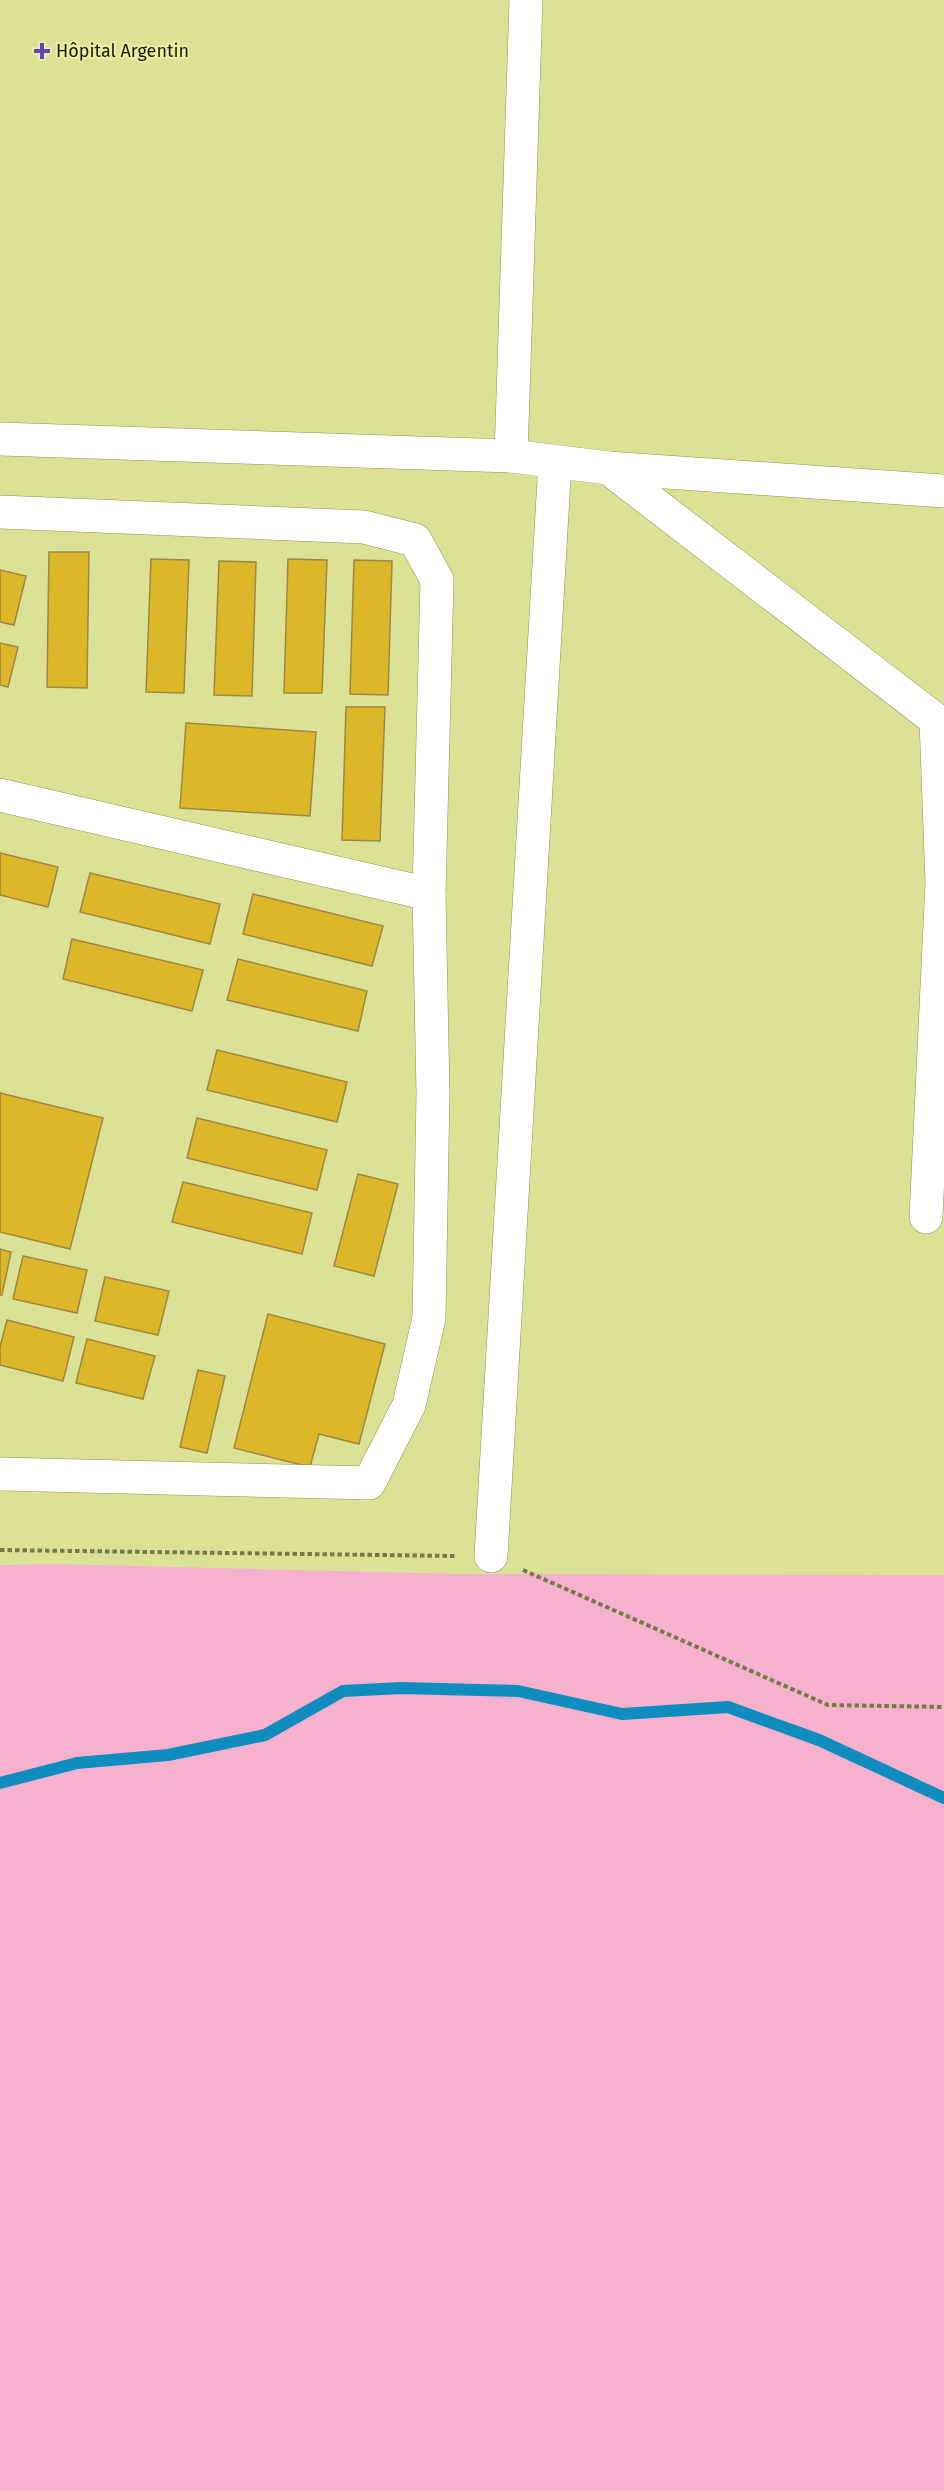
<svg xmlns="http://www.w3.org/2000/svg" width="944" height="2491" viewBox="0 0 944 2491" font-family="'Fira Sans',sans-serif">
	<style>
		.green { fill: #f6b1ce }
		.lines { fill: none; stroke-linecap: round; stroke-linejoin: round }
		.stream { stroke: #0f8dbe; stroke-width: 12 }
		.building { fill: #ddb72a; stroke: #9e883e; stroke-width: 1.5 }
		.minor-casing { stroke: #8f944b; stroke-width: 34 }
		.path { stroke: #757946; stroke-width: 4; stroke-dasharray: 4.5 3; stroke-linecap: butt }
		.minor { stroke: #fff; stroke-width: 33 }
		.poi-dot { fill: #6743bb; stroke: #e8efa3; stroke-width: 2 }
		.labels { text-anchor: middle; stroke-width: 4.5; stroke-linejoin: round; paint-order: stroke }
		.poi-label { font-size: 18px; fill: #1c1d00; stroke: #e8efa3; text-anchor: start }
	</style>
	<rect width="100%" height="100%" fill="#dbe296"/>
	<path class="green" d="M56,1564L458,1574L944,1575V2491H0V1565Z"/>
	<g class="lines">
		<path class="stream" d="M0,1783L77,1763L168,1755L265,1735L343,1691L401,1688L518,1691L622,1714L728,1707L819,1740L944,1798"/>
	</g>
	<g class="building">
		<path d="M49,552H89L87,688L47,687Z"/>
		<path d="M151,559L189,560L184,693L146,692Z"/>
		<path d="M288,559L327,560L322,693H284Z"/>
		<path d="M354,560L392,561L388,695L350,694Z"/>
		<path d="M219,561L256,562L252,696L214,695Z"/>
		<path d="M0,570L26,576L14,625L0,622Z"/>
		<path d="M0,643L18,647L8,687L0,685Z"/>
		<path d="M346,707H385L380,841L342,840Z"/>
		<path d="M186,723L316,732L310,816L180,808Z"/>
		<path d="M0,853L58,867L48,907L0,895Z"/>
		<path d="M90,873L220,904L210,944L80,912Z"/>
		<path d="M253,894L383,926L372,966L243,934Z"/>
		<path d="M72,939L203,970L192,1011L63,979Z"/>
		<path d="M238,959L367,991L358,1031L227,1000Z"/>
		<path d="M217,1050L347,1082L337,1122L207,1090Z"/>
		<path d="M0,1093L103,1118L70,1249L0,1232Z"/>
		<path d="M197,1118L327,1150L317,1190L187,1158Z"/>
		<path d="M358,1174L398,1184L374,1276L334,1266Z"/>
		<path d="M183,1182L312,1213L302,1254L172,1222Z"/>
		<path d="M0,1249L11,1252L2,1295H0Z"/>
		<path d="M23,1256L87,1270L77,1313L13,1299Z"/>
		<path d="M105,1277L169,1291L158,1335L95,1321Z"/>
		<path d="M268,1314L385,1344L359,1444L319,1434L310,1467L234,1448Z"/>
		<path d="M7,1320L74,1337L63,1381L0,1365V1347Z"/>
		<path d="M87,1339L155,1356L143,1399L76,1383Z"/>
		<path d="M198,1370L225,1376L207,1453L180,1447Z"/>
	</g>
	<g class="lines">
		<defs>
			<g id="minor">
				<path d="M0,439L511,456L608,468L936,720L942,883L926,1217"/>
				<path d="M511,456L526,0"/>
				<path d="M608,468L944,491"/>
				<path d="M0,512L364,527L415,540L437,580L429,894L433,1093L429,1318L409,1405L369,1483L0,1474"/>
				<path d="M0,795L429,894"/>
				<path d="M491,1556L555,462"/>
			</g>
		</defs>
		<use href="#minor" class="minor-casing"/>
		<g class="path">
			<path d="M0,1550L455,1556"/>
			<path d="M523,1570L828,1705L944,1707"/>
		</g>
		<use href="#minor" class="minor"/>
	</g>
	<path class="poi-dot" d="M39 42h6v6h6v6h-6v6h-6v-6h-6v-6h6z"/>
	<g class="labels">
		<g class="poi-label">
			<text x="56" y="57">Hôpital Argentin</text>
		</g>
	</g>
</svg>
